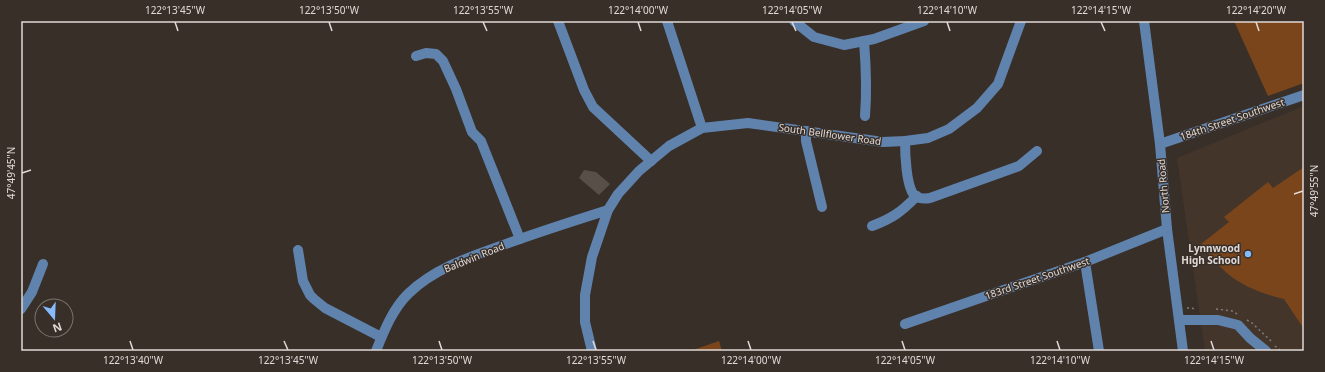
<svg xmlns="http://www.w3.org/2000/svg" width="1325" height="372" viewBox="0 0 1325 372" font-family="'Noto Sans',sans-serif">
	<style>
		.built { fill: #44352b }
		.green { fill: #7a451b }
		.building { fill: #594f49 }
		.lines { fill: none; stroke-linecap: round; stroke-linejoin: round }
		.path { stroke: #837b77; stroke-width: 1.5; stroke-dasharray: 2 3; stroke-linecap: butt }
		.minor { stroke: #6083ae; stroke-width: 10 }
		.ticks { fill: none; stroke: #e0d9d6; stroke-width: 1.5 }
		.poi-dot { fill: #86bbfb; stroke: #382f29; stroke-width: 1.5 }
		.labels { text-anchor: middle; stroke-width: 3; stroke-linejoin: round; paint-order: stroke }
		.street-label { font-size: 10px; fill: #e0d9d6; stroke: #382f29 }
		.poi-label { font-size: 10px; font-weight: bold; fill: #e0d9d6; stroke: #382f29; text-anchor: end }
		.neatline { fill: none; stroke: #e0d9d6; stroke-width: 1.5 }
		.ticks-label { font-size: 10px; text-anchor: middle; fill: #e0d9d6 }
	</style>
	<rect width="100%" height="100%" fill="#382f29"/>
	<path class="built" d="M1304,106V351H1205L1177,158Z"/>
	<g class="green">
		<path d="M1234,21H1304V83L1268,96Z"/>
		<path d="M1304,167V329L1284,299C1244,289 1225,277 1201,244L1229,222L1224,217L1268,182L1273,188Z"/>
		<path d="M719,341L722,351H690Z"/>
	</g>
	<path class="building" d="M584,170L596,172L610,184L599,195L579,178Z"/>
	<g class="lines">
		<g class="path">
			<path d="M1187,308H1192L1196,310"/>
			<path d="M1216,309L1232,311L1239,315"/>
			<path d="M1247,320L1252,323L1271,341"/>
			<path d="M1275,346L1281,351"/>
		</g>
		<g class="minor">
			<path d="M558,21L584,90L593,107L651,161"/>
			<path d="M667,21L702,128"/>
			<path d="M794,21L814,37L844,45L874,39L924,21"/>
			<path d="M1144,21L1160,144L1167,229L1183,351"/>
			<path d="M864,41C866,66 867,91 865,116"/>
			<path d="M416,56L426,53L436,54L443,61L456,89L472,132L481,141L520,239"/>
			<path d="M806,131V141L822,207"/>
			<path d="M905,141C905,152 906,188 915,196C920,199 925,199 930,198L1019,166L1037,151"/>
			<path d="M1160,144L1304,95"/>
			<path d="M872,226C893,218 901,212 917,196"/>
			<path d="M298,250L303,281L310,295L314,299L325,308L381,337"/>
			<path d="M1085,262L1099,351"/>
			<path d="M21,309L32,292L43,264"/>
			<path d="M1179,320H1218L1238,325L1250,338L1266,351"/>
			<path d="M905,324L1085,262L1167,229"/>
			<path d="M376,351C384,331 393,308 409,293C433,270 464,259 495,248C532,234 570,222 608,210"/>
			<path d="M592,351L585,322V295L592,257L608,210L618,194L639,171L669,146L702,128L748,123L883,142L905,141L928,138L949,129L977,108L998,84L1021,21"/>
		</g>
	</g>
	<path class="ticks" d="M175,22L178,31M329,22L332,31M483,22L487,31M638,22L641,31M792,22L796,31M947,22L950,31M1101,22L1105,31M1256,22L1259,31M22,173L31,170M1294,194L1303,191M130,341L133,350M284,341L288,350M439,341L442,350M593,341L596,350M748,341L751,350M902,341L905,350M1057,341L1060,350M1211,341L1214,350"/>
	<circle class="poi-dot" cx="1248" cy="254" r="4"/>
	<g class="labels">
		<g class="street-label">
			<text transform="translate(1232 119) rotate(-19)" y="4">184th Street Southwest</text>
			<text transform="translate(830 134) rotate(8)" y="4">South Bellflower Road</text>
			<text transform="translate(1163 186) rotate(-95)" y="4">North Road</text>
			<text transform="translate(474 257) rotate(-22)" y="4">Baldwin Road</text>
			<text transform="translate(1037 278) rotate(-19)" y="4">183rd Street Southwest</text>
		</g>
		<g class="poi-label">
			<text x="1240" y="252">Lynnwood<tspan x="1240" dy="12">High School</tspan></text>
		</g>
	</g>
	<rect width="1325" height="372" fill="none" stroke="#382f29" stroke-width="44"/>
	<g transform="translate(54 318) rotate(161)"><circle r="19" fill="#382f29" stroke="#7b736e"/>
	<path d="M0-3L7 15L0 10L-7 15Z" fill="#86bbfb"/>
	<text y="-6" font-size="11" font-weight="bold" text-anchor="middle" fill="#e0d9d6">N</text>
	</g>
	<rect x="22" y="22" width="1281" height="328" class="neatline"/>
	<g class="ticks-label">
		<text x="175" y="14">122°13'45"W</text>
		<text x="329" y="14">122°13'50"W</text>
		<text x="483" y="14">122°13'55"W</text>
		<text x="638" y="14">122°14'00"W</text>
		<text x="792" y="14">122°14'05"W</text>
		<text x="947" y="14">122°14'10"W</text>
		<text x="1101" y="14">122°14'15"W</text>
		<text x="1256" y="14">122°14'20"W</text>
		<text transform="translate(11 173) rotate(-90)" y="4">47°49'45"N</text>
		<text transform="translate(1314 191) rotate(-90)" y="4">47°49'55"N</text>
		<text x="133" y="364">122°13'40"W</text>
		<text x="288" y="364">122°13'45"W</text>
		<text x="442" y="364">122°13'50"W</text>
		<text x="596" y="364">122°13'55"W</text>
		<text x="751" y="364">122°14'00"W</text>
		<text x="905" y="364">122°14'05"W</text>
		<text x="1060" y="364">122°14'10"W</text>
		<text x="1214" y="364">122°14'15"W</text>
	</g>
</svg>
